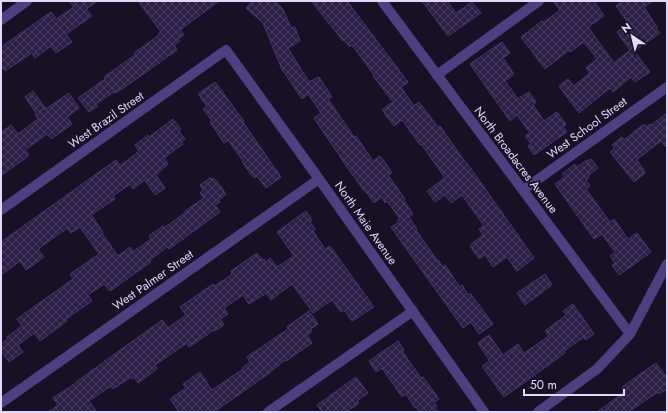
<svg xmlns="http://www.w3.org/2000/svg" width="668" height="413" viewBox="0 0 668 413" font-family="Jost,sans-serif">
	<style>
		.building { fill: url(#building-cross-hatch); stroke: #483370 }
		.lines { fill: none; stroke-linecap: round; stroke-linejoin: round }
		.minor { stroke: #4c4081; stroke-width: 10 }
		.labels { text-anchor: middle; stroke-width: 4; stroke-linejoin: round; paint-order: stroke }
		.street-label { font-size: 12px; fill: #e2d9fc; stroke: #181126 }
	</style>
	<defs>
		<pattern id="building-cross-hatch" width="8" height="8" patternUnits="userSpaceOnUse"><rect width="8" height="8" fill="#2c1f45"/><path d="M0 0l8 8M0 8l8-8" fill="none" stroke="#4a3f61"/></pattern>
	</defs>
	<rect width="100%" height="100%" fill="#181126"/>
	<g class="building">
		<path d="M69,1H98L86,9L92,16L66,34L72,42L56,53L51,46L35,58L32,53L5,71L1,66V47L51,12L56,19L74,7Z"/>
		<path d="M138,1H219L180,30L184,35L178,39L180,41L174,45L177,50L122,89L115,93L114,92L96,104L98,106L89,112L78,98L105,79L104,77L135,55L134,53L159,35L158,34L161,32Z"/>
		<path d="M252,1H274L283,9L291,28L295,27L300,41L288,48L309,82L319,77L332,97L328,99L354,137L356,136L373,161L380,156L384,161L392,173L388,175L405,199L404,201L413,214L409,217L417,229L416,230L437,260H438L443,267L445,265L460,287L462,285L468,295L470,293L493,324L479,334L471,322L463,328L400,240L391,227L399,222L397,220L400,219L387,201L385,203L382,197L374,203L366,192H365L349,170L314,118L321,113L308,94L302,99L284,72H283L263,23L246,8Z"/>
		<path d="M311,1H347L408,82L401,87L414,106L419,102L438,127L440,126L466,163H467L534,258L517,271L507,257L493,267L485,255L479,259L470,246L471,245V244L483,235L479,229L484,226L462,195L451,203L445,195L435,202L427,191L445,178L421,144L420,145L402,120L394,126L382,110L393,102L373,76L374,75L352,45L350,47L344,40L343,41Z"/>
		<path d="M422,1H447L456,13L472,2L481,13L448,36Z"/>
		<path d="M553,1H594L604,16L588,27L614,63L630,50L617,32L629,24L616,6L623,1H653L644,7L657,27L656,28L660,33L634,51L650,72L635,82L631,77L613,92L610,88L579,113L559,86L568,79L574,86L590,73L586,68L597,59L584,42L570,52L569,50L545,69L521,37L542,21L544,22L560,10Z"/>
		<path d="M502,42L510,53L503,58L514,74L505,81L518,99L529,92L536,102L533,105L544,121L557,112L566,124L563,127L567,132L534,155L528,146L531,144L525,136L530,133L517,115L510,121L470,64Z"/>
		<path d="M215,82L244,121L243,122L281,177L266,188L257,176L254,178L242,162L243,161L228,140L224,143L210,122L212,121L203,109L207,106L198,94Z"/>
		<path d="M33,91L46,109L69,93L79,108L67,117L72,124L51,139L47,134L25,150L29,155L27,156V157L1,176V133L11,125L18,134L38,119L35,114L36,113L25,97Z"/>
		<path d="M667,113V148L661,141L639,158L637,160L644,170H643L645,173L634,182L610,152L615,148L612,145L622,137L624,140L644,124L646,127L650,124L651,125Z"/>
		<path d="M173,119L181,129L179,131L185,139L181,142L183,144L164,158L168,164L156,175L165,188L155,195L145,180L133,189L130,184L113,196L115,199L91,215L103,232L102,233L118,256L130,247L133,252L151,239L149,236L163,226L164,228L186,212L185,211L204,198L200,193L203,190L200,185L210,178L216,180L226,194L219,200L220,202L215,205L220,212L169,249L167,247L150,260L151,262L110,291L104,284L88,295L92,301L66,319L67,321L40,341L34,333L18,345L23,352L9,362L1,351V344L8,339L7,337L22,326L17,319L73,279L70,274L99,254L80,227L71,233L67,228L38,249L44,257L26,270L20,261L1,275V242L116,160L120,166L139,151L135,145L148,135L149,137Z"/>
		<path d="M591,159L598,168L588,176L589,178L586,180L590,186L586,189L610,222L614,219L628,239L637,233L651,252L619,275L612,265L615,263L610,256L615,252L602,234L594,239L555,184L565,177L562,174L575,164L577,167L587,160V161Z"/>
		<path d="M306,211L312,220L310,222L315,229L313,231L325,249L330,246L374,307L352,321L344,310L341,312L332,300L313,313L292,284L271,300L266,293L249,304L243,295L224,308L228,314L220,319L224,325L215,331L214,330L189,347L187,343L155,365L157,369L138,383L134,377L132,379L131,377L113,389L111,386L89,401L97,412H48L58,405L53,398L76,383V382L162,320L168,328L186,315L180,307L213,284L215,286L232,274L231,271L257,253L262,260L264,259L266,262L270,258L277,267L294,256L277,232Z"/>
		<path d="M545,274L552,285L525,305L517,293Z"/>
		<path d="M573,304L594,334L585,340L584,337L564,351L565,353L504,397L482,366L490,361L478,343L489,335L503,355L518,344L524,353L549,336L545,331L566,315L563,311Z"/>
		<path d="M309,311L318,324L311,329L312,331L307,335L312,343L286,361L285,360L268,374L214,412H179L170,399L186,388L183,384L200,372L212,390L243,369L242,368L250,362L247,357L288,329L287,327Z"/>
		<path d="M398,341L404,350L402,351L421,378L423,377L439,399L434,402L437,406L435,407L438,412H419L416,407L415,408L406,394L402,397L382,368L376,372L369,361Z"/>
		<path d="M656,363L667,378V389L659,394L658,392L628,412H597L625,392L622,387Z"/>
		<path d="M356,377L368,393L357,401L359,403L346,412H322L317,405Z"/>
	</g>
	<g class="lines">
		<g class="minor">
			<path d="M382,1L630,334"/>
			<path d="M1,20L27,1"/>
			<path d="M437,75L539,1"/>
			<path d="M523,190L667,87"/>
			<path d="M1,210L226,50L319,179L484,412"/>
			<path d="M1,403L319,179"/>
			<path d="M268,412L413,311"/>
			<path d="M538,412L597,369L630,334L667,264"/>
		</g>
	</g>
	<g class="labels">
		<g class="street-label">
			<text transform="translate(106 120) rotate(-35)" y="4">West Brazil Street</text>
			<text transform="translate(587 128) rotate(-36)" y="4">West School Street</text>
			<text transform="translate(516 160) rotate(53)" y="4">North Broadacres Avenue</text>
			<text transform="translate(366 223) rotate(55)" y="4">North Maie Avenue</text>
			<text transform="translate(153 280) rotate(-35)" y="4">West Palmer Street</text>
		</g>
	</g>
	<rect width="668" height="413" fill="none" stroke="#e2d9fc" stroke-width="4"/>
	<g transform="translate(632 36) rotate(325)" stroke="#181126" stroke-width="3" paint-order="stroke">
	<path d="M0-3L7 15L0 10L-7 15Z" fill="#e2d9fc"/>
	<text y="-6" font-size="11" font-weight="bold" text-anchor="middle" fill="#e2d9fc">N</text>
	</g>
	<path d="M524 389v6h100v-6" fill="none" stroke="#e2d9fc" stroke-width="2"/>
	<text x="530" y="389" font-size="12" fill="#e2d9fc" stroke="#181126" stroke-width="3" paint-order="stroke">50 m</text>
</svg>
